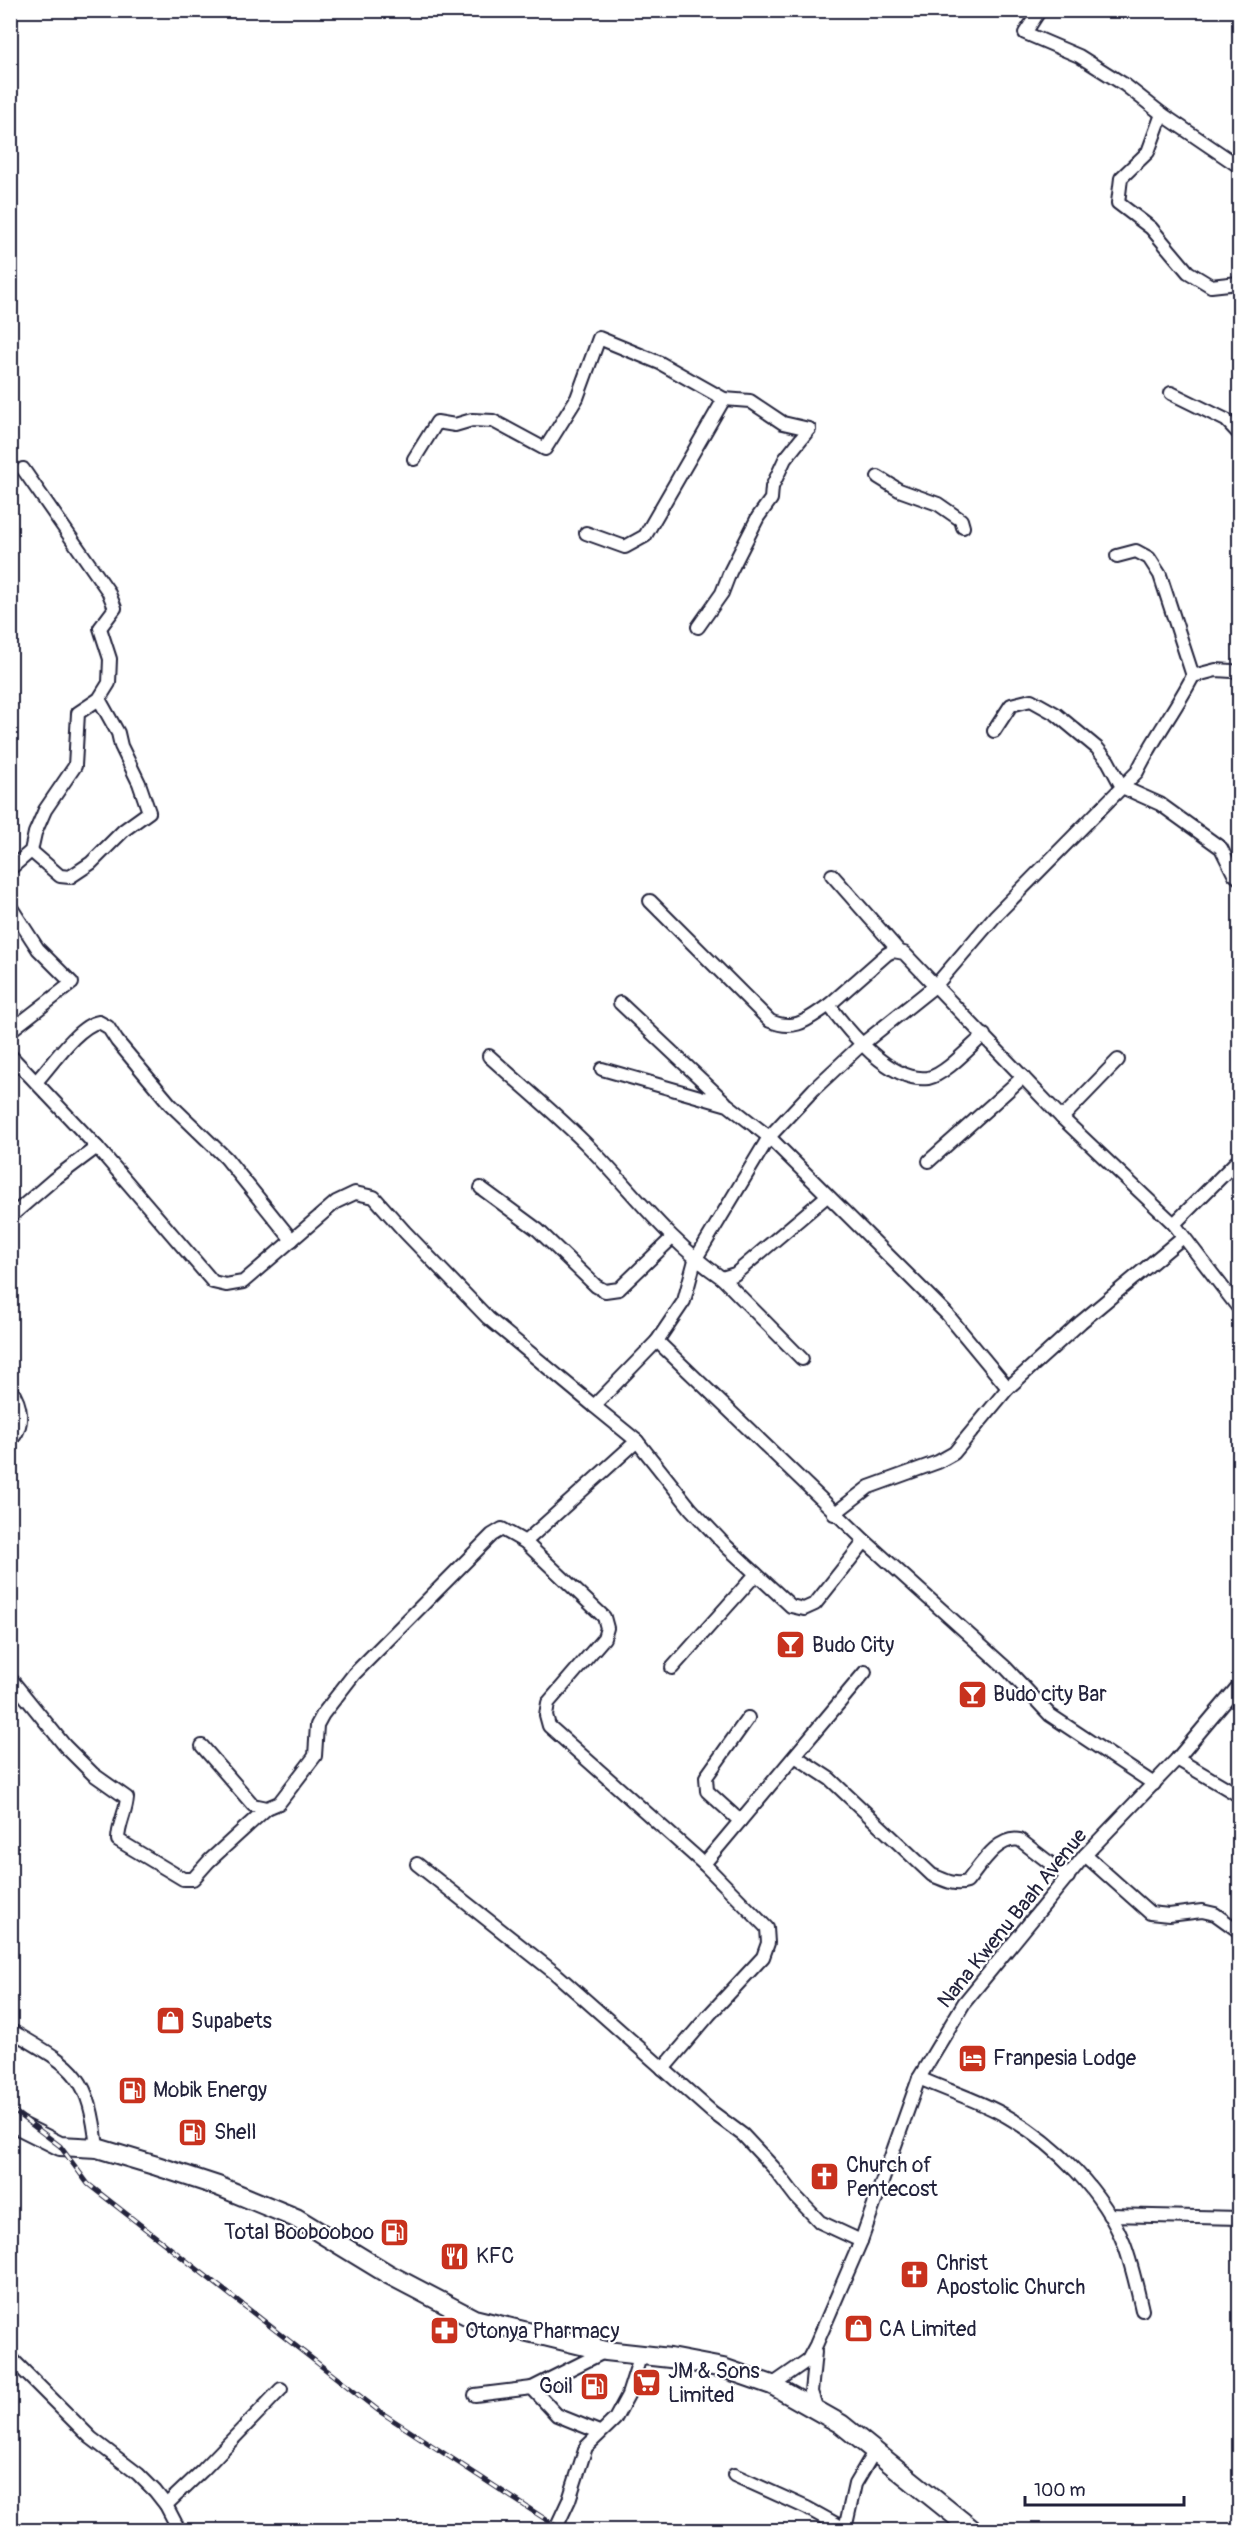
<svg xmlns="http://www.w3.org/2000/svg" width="1250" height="2541" viewBox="0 0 1250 2541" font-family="Pangolin,sans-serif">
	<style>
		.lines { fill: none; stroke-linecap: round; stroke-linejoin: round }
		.street-casing { stroke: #22223b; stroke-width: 16 }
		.primary-casing { stroke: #22223b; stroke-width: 22 }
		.street { stroke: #fff; stroke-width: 12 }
		.primary { stroke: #fff; stroke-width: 18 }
		.rail-casing { stroke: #22223b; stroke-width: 5 }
		.rail { stroke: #fff; stroke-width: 3; stroke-dasharray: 9; stroke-linecap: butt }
		.labels { text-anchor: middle; stroke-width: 4.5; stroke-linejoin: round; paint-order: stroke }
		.poi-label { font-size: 21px; fill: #22223b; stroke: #fff; text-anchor: start }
		.street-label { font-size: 21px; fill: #22223b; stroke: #fff }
	</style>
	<rect width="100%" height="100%" fill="#fff"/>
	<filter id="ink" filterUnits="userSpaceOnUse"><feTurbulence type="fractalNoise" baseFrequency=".0167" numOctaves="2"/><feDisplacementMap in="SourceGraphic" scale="12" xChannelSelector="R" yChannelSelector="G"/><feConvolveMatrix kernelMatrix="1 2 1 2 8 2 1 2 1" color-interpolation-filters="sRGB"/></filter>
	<g filter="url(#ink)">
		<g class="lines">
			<defs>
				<g id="street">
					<path d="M1040,10L1025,33L1079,56L1125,85L1162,114L1240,167"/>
					<path d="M1162,114L1148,152L1121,178L1118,203L1151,228L1188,272L1211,286L1238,283"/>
					<path d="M1171,393L1226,420L1240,435"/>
					<path d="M414,459L437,422L455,425L472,420L493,421L545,449L577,398L599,338L660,363L724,399L750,401L783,423L809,429"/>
					<path d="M878,477L899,490L938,504L961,520L963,527"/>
					<path d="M586,533L625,547L645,536L724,399"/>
					<path d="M1117,556L1136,551L1149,558L1160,575L1193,676"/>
					<path d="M698,627L722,593L730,572L758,517L771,499L772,487L785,459L809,429"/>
					<path d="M994,731L1011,705L1031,700L1056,714L1097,748L1108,761L1122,787L1160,804L1221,848L1234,874L1240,879"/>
					<path d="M31,851L60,876L70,877L91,863L124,830L149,812L139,783L121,746L118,733L99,699"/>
					<path d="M10,869L31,851L35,833L45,810L75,766L78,713L99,699L109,683L110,659L100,628L115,608L108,591L23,469"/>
					<path d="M832,875L899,951"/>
					<path d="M650,901L770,1021C796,1032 808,1019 829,1005C848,1031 891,1083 928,1078C945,1075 970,1047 984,1035"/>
					<path d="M10,906L38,949L72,983L10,1031"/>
					<path d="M620,1003L725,1102"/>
					<path d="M829,1005L887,954L893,951L904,953L1062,1118L1118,1060"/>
					<path d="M10,1055L97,1147L213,1282L226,1285L243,1282L336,1202L355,1193L374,1197L405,1232L488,1318L594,1406"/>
					<path d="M489,1056C523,1087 559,1116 591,1149C635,1194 669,1242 722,1278L735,1274L827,1196"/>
					<path d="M602,1069L728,1105L769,1137L910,1277L946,1313L1008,1388"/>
					<path d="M36,1082C51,1066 78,1025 99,1022L108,1027L117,1041L170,1104L226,1158L292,1240"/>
					<path d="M1062,1118L1174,1224L1240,1310"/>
					<path d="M929,1161L1023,1077"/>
					<path d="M481,1188L538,1230L596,1286L605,1291L619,1289L672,1238"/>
					<path d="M10,1217L53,1180L97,1147"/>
					<path d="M1174,1224L1240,1158"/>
					<path d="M722,1278L802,1359"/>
					<path d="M657,1341L684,1301L695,1260L769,1137L814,1089L861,1045L936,985L996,915L1137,772C1153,739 1176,709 1193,676L1216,670L1232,671"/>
					<path d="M10,1388C22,1405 25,1426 10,1441"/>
					<path d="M637,1441L691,1509L727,1547L791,1606L804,1609L815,1604L865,1541L1006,1668L1050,1715L1154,1784"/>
					<path d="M834,1514L869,1487L938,1462L954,1453L1008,1388L1081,1322L1183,1237"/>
					<path d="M525,1542L637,1441L594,1406L657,1341L865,1541"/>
					<path d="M672,1668L756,1574"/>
					<path d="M10,1678L65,1746L93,1774L127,1798C126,1813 118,1825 118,1840L183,1879H193L209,1861L267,1808"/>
					<path d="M202,1746L253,1805L267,1808L279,1803L315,1756L317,1725L323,1714L354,1674L492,1535L502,1529L525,1542L604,1617L607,1628L604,1638L548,1703L546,1715L549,1726L704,1864L767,1928L768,1943L763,1957L709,2015L663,2069"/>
					<path d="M795,1756L830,1779L932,1875C945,1880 954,1886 967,1882C980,1866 998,1835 1020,1840L1068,1877"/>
					<path d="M1177,1759L1240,1796"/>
					<path d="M740,1821L707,1791L706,1777L748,1718"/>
					<path d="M1085,1855L1150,1913L1169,1915L1202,1911L1215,1914L1240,1932"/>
					<path d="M417,1864L555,1973L712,2112L743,2135L773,2167L796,2197L820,2222L861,2241"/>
					<path d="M704,1864L865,1672"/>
					<path d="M10,2030C73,2067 89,2072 97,2148"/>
					<path d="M919,2078C948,2091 981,2101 1008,2117C1056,2145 1103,2191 1124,2244C1132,2265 1137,2288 1142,2310"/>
					<path d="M1109,2215L1240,2218"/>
					<path d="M815,2352L811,2392L817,2410"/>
					<path d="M10,2357L91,2438L138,2474L155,2491L166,2505L179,2530"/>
					<path d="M772,2385L808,2360L816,2345L861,2241L919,2078L964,2003L1085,1855L1177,1759L1240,1684"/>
					<path d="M532,2388L606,2351"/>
					<path d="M475,2395L532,2388L557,2415L599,2432"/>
					<path d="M734,2475L807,2508L845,2529L855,2484L874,2452"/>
					<path d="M166,2505L203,2470L281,2389"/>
					<path d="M10,2525L15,2530"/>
					<path d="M555,2530L569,2500L586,2447L615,2419L628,2395L641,2354"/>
				</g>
				<path id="primary" d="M10,2121L60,2146L97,2148L157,2166L218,2186L296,2218L388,2274L474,2319L606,2351L670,2358L723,2368L772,2385L841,2424L973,2530"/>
			</defs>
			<use href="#street" class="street-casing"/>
			<use href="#primary" class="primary-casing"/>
			<use href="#street" class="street"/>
			<use href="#primary" class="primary"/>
			<defs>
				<path id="rail" d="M10,2108L60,2146L88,2184L379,2411L562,2530"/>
			</defs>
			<use href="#rail" class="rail-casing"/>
			<use href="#rail" class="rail"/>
		</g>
	</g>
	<defs>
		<symbol id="bar-square" viewBox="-11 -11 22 22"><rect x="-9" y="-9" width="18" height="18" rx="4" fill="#c8321e" stroke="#fff"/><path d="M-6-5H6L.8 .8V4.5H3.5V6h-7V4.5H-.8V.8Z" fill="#fff"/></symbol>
		<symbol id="shop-square" viewBox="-11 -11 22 22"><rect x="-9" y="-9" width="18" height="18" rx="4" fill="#c8321e" stroke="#fff"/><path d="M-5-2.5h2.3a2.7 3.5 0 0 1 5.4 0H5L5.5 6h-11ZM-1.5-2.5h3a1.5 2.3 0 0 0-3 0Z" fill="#fff"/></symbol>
		<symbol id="hotel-square" viewBox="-11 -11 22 22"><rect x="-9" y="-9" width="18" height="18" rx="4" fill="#c8321e" stroke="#fff"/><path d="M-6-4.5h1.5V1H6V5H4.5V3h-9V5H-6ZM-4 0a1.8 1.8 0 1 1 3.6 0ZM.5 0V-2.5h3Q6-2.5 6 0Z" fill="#fff"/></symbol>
		<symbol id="fuel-square" viewBox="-11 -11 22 22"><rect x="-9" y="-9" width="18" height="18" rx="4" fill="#c8321e" stroke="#fff"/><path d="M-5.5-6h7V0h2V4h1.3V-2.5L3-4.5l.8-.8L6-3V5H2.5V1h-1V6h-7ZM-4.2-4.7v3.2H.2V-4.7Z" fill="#fff"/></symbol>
		<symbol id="church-square" viewBox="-11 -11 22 22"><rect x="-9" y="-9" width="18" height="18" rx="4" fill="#c8321e" stroke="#fff"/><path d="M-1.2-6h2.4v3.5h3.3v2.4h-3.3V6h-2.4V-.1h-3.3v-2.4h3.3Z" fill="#fff"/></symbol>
		<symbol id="restaurant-square" viewBox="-11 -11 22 22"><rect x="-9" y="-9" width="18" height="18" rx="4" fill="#c8321e" stroke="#fff"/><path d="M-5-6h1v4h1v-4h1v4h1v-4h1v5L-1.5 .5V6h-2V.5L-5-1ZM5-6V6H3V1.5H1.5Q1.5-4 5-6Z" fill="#fff"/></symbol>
		<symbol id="pharmacy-square" viewBox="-11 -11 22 22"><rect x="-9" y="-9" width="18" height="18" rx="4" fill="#c8321e" stroke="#fff"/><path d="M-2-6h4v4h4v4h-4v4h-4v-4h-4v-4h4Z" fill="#fff"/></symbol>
		<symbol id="supermarket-square" viewBox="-11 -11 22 22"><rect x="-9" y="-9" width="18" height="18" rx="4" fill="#c8321e" stroke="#fff"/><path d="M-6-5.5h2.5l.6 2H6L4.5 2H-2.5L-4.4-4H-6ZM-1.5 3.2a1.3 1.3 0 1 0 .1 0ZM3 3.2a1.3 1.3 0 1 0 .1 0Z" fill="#fff"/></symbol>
	</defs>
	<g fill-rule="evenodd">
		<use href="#bar-square" x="774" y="1628" width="33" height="33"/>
		<use href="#bar-square" x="956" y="1678" width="33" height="33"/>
		<use href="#shop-square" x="154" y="2004" width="33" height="33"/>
		<use href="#hotel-square" x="956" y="2042" width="33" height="33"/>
		<use href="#fuel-square" x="116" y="2074" width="33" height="33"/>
		<use href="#fuel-square" x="176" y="2116" width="33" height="33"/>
		<use href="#church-square" x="808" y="2160" width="33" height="33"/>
		<use href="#fuel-square" x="378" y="2216" width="33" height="33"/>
		<use href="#restaurant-square" x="438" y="2240" width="33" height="33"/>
		<use href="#church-square" x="898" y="2258" width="33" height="33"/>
		<use href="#shop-square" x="842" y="2312" width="33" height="33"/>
		<use href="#pharmacy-square" x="428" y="2314" width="33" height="33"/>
		<use href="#supermarket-square" x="630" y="2366" width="33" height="33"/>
		<use href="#fuel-square" x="578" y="2370" width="33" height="33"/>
	</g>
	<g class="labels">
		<g class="poi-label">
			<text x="812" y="1652">Budo City</text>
			<text x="993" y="1701">Budo city Bar</text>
			<text x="191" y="2028">Supabets</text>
			<text x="993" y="2065">Franpesia Lodge</text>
			<text x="153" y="2097">Mobik Energy</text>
			<text x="214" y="2139">Shell</text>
			<text x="846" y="2172">Church of<tspan x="846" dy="24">Pentecost</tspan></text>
			<text x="374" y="2239" text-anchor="end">Total Boobooboo</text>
			<text x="476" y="2263">KFC</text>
			<text x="936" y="2270">Christ<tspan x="936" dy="24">Apostolic Church</tspan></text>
			<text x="879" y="2336">CA Limited</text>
			<text x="465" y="2338">Otonya Pharmacy</text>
			<text x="668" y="2378">JM &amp; Sons<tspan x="668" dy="24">Limited</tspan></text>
			<text x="573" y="2393" text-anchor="end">Goil</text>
		</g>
		<g class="street-label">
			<text transform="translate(1012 1918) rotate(-51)" y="7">Nana Kwenu Baah Avenue</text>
		</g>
	</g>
	<rect width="1250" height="2541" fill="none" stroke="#fff" stroke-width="36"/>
	<rect x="18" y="18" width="1214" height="2505" fill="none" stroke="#22223b" stroke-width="2" filter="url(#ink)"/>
	<path d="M1025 2496v9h159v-9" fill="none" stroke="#22223b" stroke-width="3"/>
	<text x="1034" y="2496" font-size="18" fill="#22223b" stroke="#ffffff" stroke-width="4.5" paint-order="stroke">100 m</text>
</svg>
